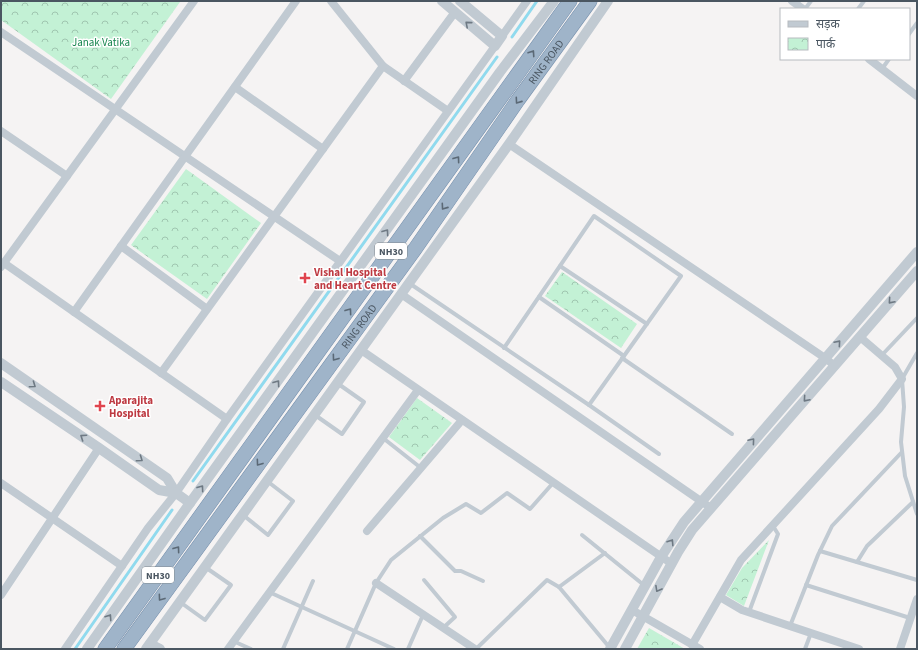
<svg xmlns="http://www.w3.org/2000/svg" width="918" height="650" viewBox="0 0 918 650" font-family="'Source Sans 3','Noto Sans Devanagari',sans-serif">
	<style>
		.park { fill: url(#park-crowns) }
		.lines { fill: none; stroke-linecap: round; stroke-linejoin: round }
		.stream { stroke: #90daee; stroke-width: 3 }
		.trunk-casing { stroke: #7690ad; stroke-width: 15 }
		.service { stroke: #c1cad2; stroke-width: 4 }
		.minor { stroke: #c1cad2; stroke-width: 8 }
		.tertiary { stroke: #c1cad2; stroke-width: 10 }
		.trunk { stroke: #9fb4c9; stroke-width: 14 }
		.oneway { stroke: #6e7983 }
		.oneway2 { stroke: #5b6976 }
		.health-dot { fill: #e0444e; stroke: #fff; stroke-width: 1.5 }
		.labels { text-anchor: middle; stroke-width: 3; stroke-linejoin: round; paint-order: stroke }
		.shield { fill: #fff; stroke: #808990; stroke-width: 1 }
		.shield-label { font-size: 10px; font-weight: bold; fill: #4a5661 }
		.park-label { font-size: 11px; fill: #17864f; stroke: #fff }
		.street-label { font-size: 11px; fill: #4a5661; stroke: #fff }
		.health-label { font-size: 11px; font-weight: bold; fill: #be3a42; stroke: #fff; text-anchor: start }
	</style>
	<defs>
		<pattern id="park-crowns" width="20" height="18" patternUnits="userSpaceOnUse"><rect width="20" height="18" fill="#c3f1d5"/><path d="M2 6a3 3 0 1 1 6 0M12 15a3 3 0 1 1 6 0" fill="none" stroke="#a0c6b0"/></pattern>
	</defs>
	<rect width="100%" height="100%" fill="#f5f3f3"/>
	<g class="park">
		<path d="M1,1H179L180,2L111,99L1,20Z"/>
		<path d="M186,169L261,223L207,299L131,245Z"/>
		<path d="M562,272L637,324L621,348L545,296Z"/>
		<path d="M417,398L452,423L420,460L389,437Z"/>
		<path d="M769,540L744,606L726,595L742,568Z"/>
		<path d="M649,628L685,649H637Z"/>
	</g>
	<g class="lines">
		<g class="stream">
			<path d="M512,37L537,1"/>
			<path d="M193,481L497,57"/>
			<path d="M75,649L172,510"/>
		</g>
		<defs>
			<g id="trunk">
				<path d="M105,649L570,1"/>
				<path id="s1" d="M124,649L415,249L518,100L590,1"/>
			</g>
		</defs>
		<use href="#trunk" class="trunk-casing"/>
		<g class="service">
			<path d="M805,9L811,1"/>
			<path d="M858,9L864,1"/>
			<path d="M909,34L917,23"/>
			<path d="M882,69L889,59"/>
			<path d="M560,266L647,324"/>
			<path d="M409,283L589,405L659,454"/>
			<path d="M539,297L624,356"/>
			<path d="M504,348L594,216L681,276L589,405"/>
			<path d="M917,353L902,379L904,407L901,442L905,476L917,514"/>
			<path d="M882,355L917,318"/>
			<path d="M622,358L732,434"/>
			<path d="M315,415L342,434L364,402L337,383"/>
			<path d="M383,438L421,468"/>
			<path d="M243,515L268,535L293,501L267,481"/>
			<path d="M582,535L645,586"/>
			<path d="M420,536L455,571H461L483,581"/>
			<path d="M820,551L917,580"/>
			<path d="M857,562L867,546L913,502"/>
			<path d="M424,580L455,617L443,628"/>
			<path d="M806,585L910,618"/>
			<path d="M559,587L605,553"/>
			<path d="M269,592L394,649"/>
			<path d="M180,602L205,620L231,585L205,567"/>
			<path d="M749,612L778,534L773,526"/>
			<path d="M790,626L818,555L832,526L902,452"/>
			<path d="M233,641L251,649"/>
			<path d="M283,649L313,581"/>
			<path d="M347,649L376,583L391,560L443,518L466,504L481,513L507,493L530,509L553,483"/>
			<path d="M408,649L423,615"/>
			<path d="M476,649L547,580L559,587L610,648"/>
			<path d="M805,649L811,633"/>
		</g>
		<g class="minor">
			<path d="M331,1L383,66L448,111"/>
			<path d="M792,1L803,9"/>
			<path d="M1,32L340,261"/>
			<path d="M502,36L527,1"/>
			<path d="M869,59L917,96"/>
			<path d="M404,81L455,12"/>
			<path d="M235,87L323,149"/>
			<path d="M1,131L67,176"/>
			<path d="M509,144L825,358L835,366"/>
			<path d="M121,246L207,309"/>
			<path d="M4,263L227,419"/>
			<path d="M1,267L194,1"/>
			<path d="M401,294L711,508"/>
			<path d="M74,312L296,1"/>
			<path d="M361,350L672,564"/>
			<path d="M161,373L383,66"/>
			<path d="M1,483L122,566"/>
			<path d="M367,531L462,420"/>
			<path d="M376,583L475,649"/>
			<path d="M1,595L99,448"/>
			<path d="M720,597L742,610L859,649"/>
			<path d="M632,610L700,649"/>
			<path d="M692,645L741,560L879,409L902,379L895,367L860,337"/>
			<path d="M65,649L148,528L176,493L227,419L495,46"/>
			<path d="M228,649L418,390"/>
			<path d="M900,649L917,599"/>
		</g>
		<g class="tertiary">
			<path d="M442,1L495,46L502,36L460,1"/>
			<path d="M1,363L167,478L176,493"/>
			<path d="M1,382L99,448L159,490L176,493L190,503"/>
			<path d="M150,644L160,649"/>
			<path d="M87,649L190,503L500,72L554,1"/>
			<path d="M146,649L509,144L608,1"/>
			<path d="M610,649L661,557L684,522L917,252"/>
			<path d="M625,649L678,552L692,530L917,271"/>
		</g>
		<use href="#trunk" class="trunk"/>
	</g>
	<defs><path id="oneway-chevron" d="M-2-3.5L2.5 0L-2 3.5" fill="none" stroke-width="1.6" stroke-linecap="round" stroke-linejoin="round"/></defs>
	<g class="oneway">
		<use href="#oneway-chevron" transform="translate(468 24) rotate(-139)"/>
		<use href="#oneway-chevron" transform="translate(386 232) rotate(-54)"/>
		<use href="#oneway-chevron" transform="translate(891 301) rotate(131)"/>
		<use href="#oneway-chevron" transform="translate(838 343) rotate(-49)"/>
		<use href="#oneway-chevron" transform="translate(277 383) rotate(-54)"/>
		<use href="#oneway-chevron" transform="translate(33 385) rotate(35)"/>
		<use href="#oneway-chevron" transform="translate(806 399) rotate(131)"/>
		<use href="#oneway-chevron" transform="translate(83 437) rotate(-146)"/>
		<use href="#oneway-chevron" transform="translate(752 441) rotate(-50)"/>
		<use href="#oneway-chevron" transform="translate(140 459) rotate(35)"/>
		<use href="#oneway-chevron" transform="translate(201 488) rotate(-54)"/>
		<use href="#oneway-chevron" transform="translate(671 542) rotate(-57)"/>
		<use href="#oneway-chevron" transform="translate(658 589) rotate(119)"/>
		<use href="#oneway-chevron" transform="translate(109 617) rotate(-56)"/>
	</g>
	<g class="oneway2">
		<use href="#oneway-chevron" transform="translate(532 53) rotate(-56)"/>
		<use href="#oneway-chevron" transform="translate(518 101) rotate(125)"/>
		<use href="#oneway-chevron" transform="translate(457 159) rotate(-54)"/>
		<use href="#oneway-chevron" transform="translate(444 207) rotate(125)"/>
		<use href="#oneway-chevron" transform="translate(349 311) rotate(-54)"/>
		<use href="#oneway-chevron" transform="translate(335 358) rotate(126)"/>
		<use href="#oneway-chevron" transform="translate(259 463) rotate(126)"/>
		<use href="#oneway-chevron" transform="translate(177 549) rotate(-54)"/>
		<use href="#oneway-chevron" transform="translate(161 598) rotate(126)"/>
	</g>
	<g class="health-dot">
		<path d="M303 272h4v4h4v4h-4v4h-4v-4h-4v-4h4z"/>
		<path d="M98 400h4v4h4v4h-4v4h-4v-4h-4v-4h4z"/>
	</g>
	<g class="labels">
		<g class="shield">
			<rect x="375" y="243" width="32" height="16" rx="3"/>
			<rect x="142" y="567" width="32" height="16" rx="3"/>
		</g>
		<g class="shield-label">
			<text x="391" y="255">NH30</text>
			<text x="158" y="579">NH30</text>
		</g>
		<g class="park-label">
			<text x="101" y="46">Janak Vatika</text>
		</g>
		<g class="street-label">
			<text dy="4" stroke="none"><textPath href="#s1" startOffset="723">RING ROAD</textPath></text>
			<text dy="4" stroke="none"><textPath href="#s1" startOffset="399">RING ROAD</textPath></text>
		</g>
		<g class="health-label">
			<text x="314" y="276">Vishal Hospital<tspan x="314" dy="13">and Heart Centre</tspan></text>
			<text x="109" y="404">Aparajita<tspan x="109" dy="13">Hospital</tspan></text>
		</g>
	</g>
	<rect width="918" height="650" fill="none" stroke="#4a5661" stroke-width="4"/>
	<rect x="780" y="8" width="130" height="52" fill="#ffffff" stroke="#b7bbc0"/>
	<rect x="788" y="21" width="20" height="6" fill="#c1cad2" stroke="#b7bbc0"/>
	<text x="816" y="28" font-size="12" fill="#4a5661">सड़क</text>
	<rect x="788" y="38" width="20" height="12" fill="url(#park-crowns)" stroke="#b7bbc0"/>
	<text x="816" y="48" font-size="12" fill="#4a5661">पार्क</text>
</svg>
